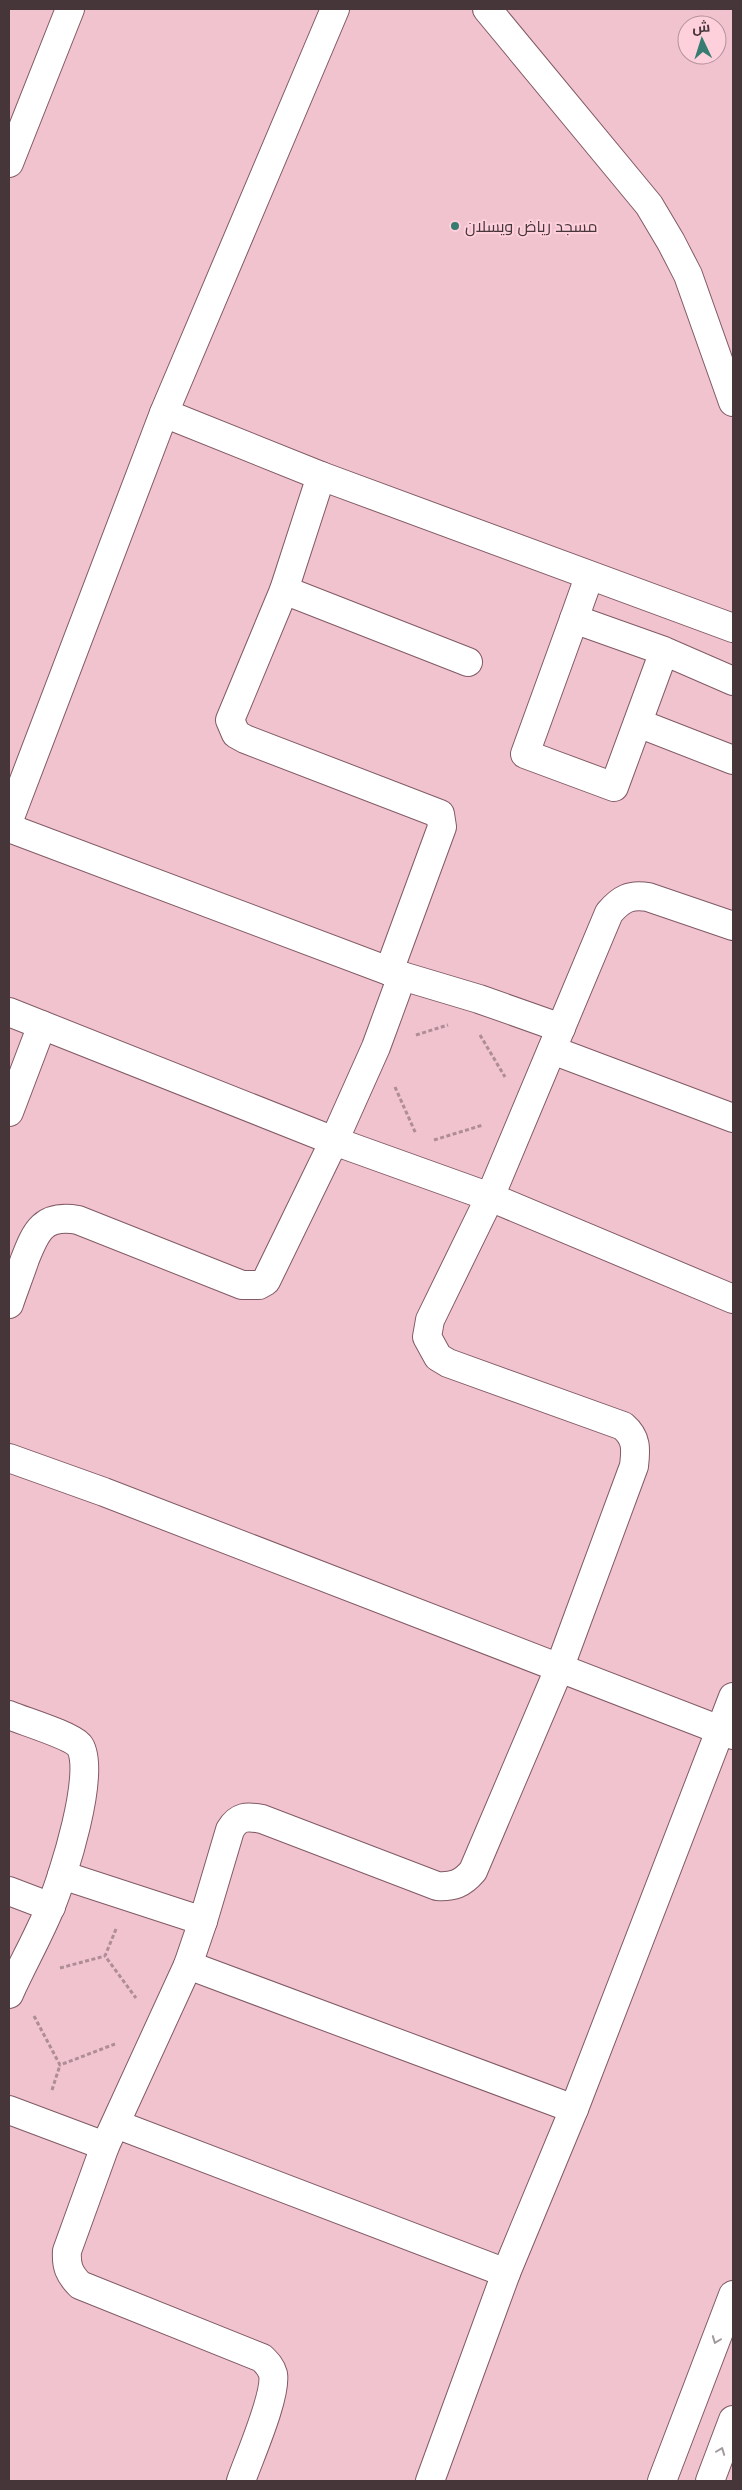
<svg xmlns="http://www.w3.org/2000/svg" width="742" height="2490" viewBox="0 0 742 2490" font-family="'Fira Sans',Cairo,sans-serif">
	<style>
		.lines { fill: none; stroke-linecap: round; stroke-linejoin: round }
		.minor-casing { stroke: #815a65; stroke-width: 30 }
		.path { stroke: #af8d96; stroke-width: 3; stroke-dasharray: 4 2.5; stroke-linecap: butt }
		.minor { stroke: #fff; stroke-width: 28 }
		.oneway { stroke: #a29a9c }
		.poi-dot { fill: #377c71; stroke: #fdd0dc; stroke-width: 2 }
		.labels { text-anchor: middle; stroke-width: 4; stroke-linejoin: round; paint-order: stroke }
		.poi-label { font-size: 16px; fill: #463539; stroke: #fdd0dc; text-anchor: start }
	</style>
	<rect width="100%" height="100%" fill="#f0c3cf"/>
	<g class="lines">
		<defs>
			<g id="minor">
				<path d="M487,9L649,205L671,242L688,275L733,402"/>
				<path d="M9,163L70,9"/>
				<path d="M164,413L321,476L284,590L230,720L236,734L245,739L440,814L442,827L389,971"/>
				<path d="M321,476L733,628"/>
				<path d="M284,590L468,662"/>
				<path d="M574,619L589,577"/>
				<path d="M664,651L614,787L525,754L574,619L664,651L733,681"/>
				<path d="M638,723L733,760"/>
				<path d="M9,820L164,413L335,9"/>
				<path d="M9,828L402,976L479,999L561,1028"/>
				<path d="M9,1012L334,1141L490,1197L733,1299"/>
				<path d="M552,1050L733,1118"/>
				<path d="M9,1112L42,1025"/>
				<path d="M9,1304C14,1289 20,1274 25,1259C36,1231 43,1214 78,1220L242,1285H259L266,1281L334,1141L376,1047L402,976"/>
				<path d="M9,1458L104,1492L733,1735"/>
				<path d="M9,1715C23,1721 70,1735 79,1745C98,1768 62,1881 50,1908C38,1937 22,1965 9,1994"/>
				<path d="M62,1875L203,1921L230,1830C238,1816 247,1816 262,1819L437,1886C453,1887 462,1884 473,1871L559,1669L634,1466C636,1449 637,1438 623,1426L448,1363L438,1357L427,1337L430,1320L490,1197L609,913C621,899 630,894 648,897L733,926"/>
				<path d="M9,1891L51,1907"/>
				<path d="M203,1921L188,1965L105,2146L67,2251C66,2266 69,2274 80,2285L262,2358C267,2363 271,2367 273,2374C277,2395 249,2458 241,2481"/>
				<path d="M188,1965L574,2109"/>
				<path d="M9,2110L105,2146"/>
				<path d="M116,2124L506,2273L574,2109L733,1697"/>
				<path d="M430,2481L506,2273"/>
				<path d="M662,2481L733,2295"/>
				<path d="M710,2481L733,2420"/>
			</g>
		</defs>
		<use href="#minor" class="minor-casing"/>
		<g class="path">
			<path d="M416,1035L448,1025"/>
			<path d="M480,1035L505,1077"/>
			<path d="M395,1087L416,1134"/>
			<path d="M434,1140L483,1125"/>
			<path d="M116,1929L105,1956L136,1998"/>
			<path d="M60,1968L105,1956"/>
			<path d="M34,2016L60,2065L115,2044"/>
			<path d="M52,2090L60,2065"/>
		</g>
		<use href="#minor" class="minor"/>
	</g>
	<defs><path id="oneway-chevron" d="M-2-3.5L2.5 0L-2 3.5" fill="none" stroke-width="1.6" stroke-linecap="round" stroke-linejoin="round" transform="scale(1.25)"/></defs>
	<g class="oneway">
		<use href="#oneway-chevron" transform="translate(716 2340) rotate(111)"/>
		<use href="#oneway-chevron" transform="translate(721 2451) rotate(-69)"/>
	</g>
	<circle class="poi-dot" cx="455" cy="226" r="5"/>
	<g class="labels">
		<g class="poi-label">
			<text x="465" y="232">مسجد رياض ويسلان</text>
		</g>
	</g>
	<rect width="742" height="2490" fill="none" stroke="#463539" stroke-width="20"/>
	<g transform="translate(702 40) rotate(356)"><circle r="24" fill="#fdd0dc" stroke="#b4929b"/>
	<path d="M0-4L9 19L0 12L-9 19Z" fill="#377c71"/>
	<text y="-8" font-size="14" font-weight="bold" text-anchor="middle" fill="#463539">ش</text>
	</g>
</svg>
